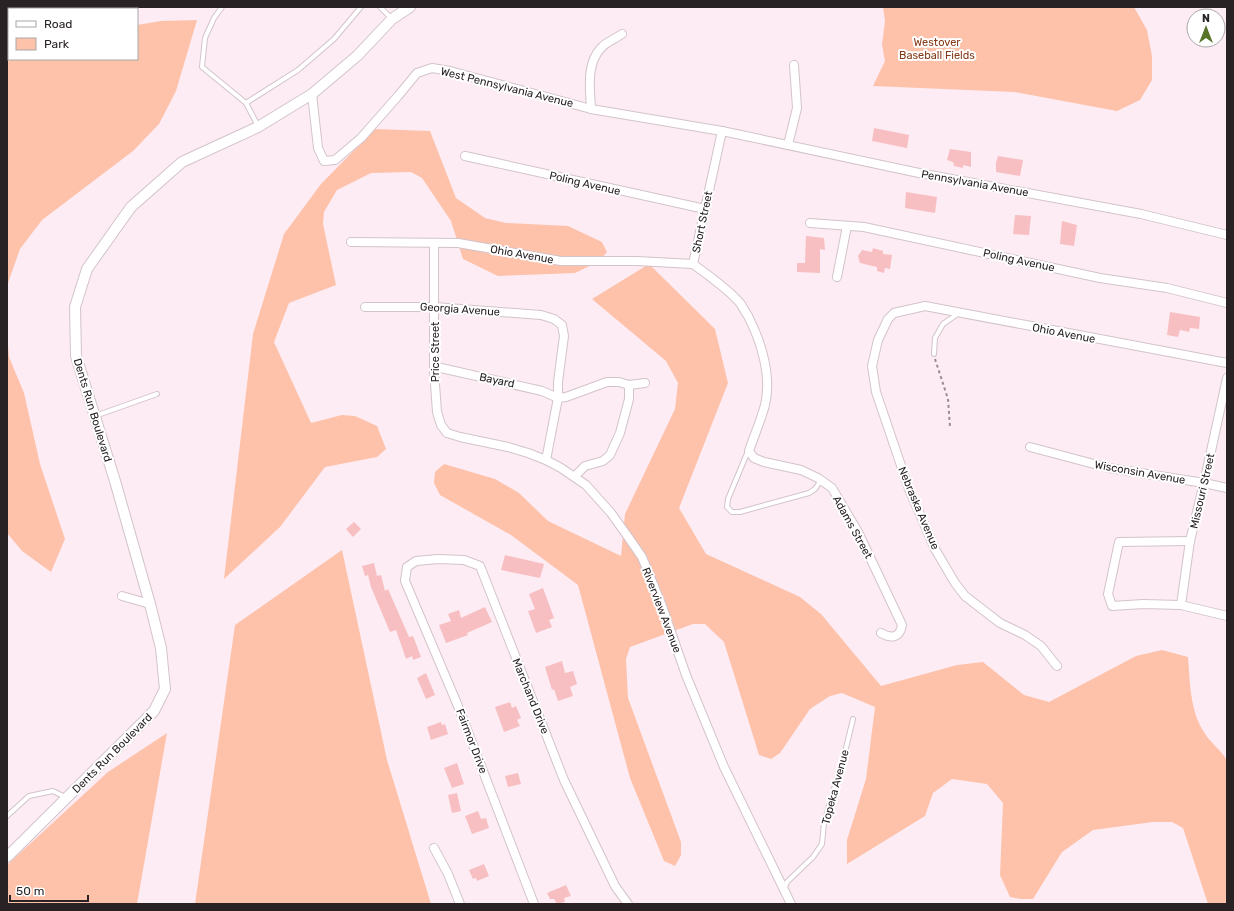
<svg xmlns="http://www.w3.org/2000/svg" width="1234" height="911" viewBox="0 0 1234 911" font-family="Rubik,sans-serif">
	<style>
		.green { fill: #fec2aa }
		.building { fill: #f8bfc2 }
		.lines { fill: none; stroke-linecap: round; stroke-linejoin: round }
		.service-casing { stroke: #d3c3cb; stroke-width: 6 }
		.minor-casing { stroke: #d3c3cb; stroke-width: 10 }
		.tertiary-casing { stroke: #d3c3cb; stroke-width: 12 }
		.path { stroke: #988c92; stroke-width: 2; stroke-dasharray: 3 3; stroke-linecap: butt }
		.service { stroke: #fff; stroke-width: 4 }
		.minor { stroke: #fff; stroke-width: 8 }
		.tertiary { stroke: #fff; stroke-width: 10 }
		.labels { text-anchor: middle; stroke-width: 4; stroke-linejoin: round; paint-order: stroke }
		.park-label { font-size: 11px; fill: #853a18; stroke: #fff }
		.street-label { font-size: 11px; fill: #282225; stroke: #fff }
	</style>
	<rect width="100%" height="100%" fill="#fdecf4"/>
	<g class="green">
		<path d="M883,7H1134L1147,30L1152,56V80L1140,100L1117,111L1014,92L873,86L885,61L882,45L885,21Z"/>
		<path d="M197,20L176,91L159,124L133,151L42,220L20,249L8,283L7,298V34H9V59H137V25L161,21Z"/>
		<path d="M375,129L430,131L456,198L485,218L506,223L568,226L602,242L607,252L598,262L575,273L498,276L463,259L451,221L422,178L411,172L371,173L337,190L324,212L323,224L336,285L289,303L274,342L311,423L342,415L355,416L377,426L386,449L377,457L325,467L280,527L224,579L253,334L284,234L321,184Z"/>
		<path d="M649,264L715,329L728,383L679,508L706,554L800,597L821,614L881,686L957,665L983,662L1024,695L1049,702L1136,656L1162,650L1188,657C1190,682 1190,711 1204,732C1210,743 1221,749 1227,761V904H1208L1183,828L1172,822H1153L1093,830L1062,852L1033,899H1021L1010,897L1000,875L1003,803L987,784L952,779L933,793L925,816L847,864V840L866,779L875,707L842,693L830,696L810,709L780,753L771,759L759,755L724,642L705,624H693L630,647L626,659L628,698L681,842V855L675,866L664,861L630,778L578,585L511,535L440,495L434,483L435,472L444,464L495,479L519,493L548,521L621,556L625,514L675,409L678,383L666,361L592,299Z"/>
		<path d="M7,332L9,357L24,393L40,464L65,539L51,572L22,551L7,533Z"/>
		<path d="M342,550L387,760L431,904H195L235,625Z"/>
		<path d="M167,733L137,904H7V865L108,772Z"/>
	</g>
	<g class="building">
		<path d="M874,128L909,135L907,148L872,141Z"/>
		<path d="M950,149L971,152V167L963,165V168L954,166L953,162L947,160Z"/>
		<path d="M998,156L1023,160L1020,176L996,172V163Z"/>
		<path d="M906,192L937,197L935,213L905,208Z"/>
		<path d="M1015,215L1031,216L1029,235L1013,234Z"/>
		<path d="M1062,221L1077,225L1074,246L1060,244Z"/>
		<path d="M806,236L824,238L825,250L820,249V273L797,272V263H805Z"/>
		<path d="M873,248L883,251V254L892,255L890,269L885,268L884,273L877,271V267L860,263L858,256L862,250L872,252Z"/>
		<path d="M1170,312L1200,317L1199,329L1190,328L1189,332L1180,330L1178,337L1167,335Z"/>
		<path d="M354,522L361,529L353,537L346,529Z"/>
		<path d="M505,555L544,564L540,578L501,570Z"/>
		<path d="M374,563L377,576L381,575L385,591L388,589L409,637L413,636L421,657L413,660L412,656L406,659L396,630L390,632L371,587L368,575L365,576L362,566Z"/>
		<path d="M543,588L554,618L549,620L552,627L536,633L528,611L535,609L529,594Z"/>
		<path d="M485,607L492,622L467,633L468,635L446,643L439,625L451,621L448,614L459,610L461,618Z"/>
		<path d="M562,661L565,673L573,671L577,684L570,687L573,696L558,701L554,689L552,690L545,667Z"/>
		<path d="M426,673L435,695L426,699L417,678Z"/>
		<path d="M510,702L512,708L516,706L521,718L517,720L520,726L504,732L495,707Z"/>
		<path d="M441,722L442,725L445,724L448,734L431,740L427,727Z"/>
		<path d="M457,763L464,784L452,788L444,768Z"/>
		<path d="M518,773L521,784L508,787L505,776Z"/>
		<path d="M457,793L461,811L452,813L448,795Z"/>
		<path d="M478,811L481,819L486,818L489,828L472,834L465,816Z"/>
		<path d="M484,864L489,876L477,881L476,878L473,879L469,870Z"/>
		<path d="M566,885L571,896L564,898L565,902L557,904L554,899H550L547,893Z"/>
	</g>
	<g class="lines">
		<defs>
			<g id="service">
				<path d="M222,7L214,18L205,38L202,67L246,103L258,126"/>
				<path d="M380,7L392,19"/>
				<path d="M246,103L298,70L334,39L361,7"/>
				<path d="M934,354L935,338L943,324L959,313"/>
				<path d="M95,416L157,394"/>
				<path d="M748,451L728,499L727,507L732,512H740L809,493L815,489L821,480"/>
				<path d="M7,816L29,796L53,791L67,798"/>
				<path d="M784,890L787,882L813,857L822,844L824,823L845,752L853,719"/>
			</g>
			<g id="minor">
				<path d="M312,94L318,148L324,161L335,160L361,138L398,96L417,73L432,68L450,71L591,109L722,131L919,173L1141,214L1227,235"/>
				<path d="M591,109C590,89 586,64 601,48C606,42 615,39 622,34"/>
				<path d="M722,131L693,264C709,276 727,288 740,303C743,307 745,312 748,316C761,341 772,376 765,405C761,420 754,436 749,451L754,458L764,462L801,470L818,478L832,488L858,532L902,625C900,638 891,639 881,633"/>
				<path d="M788,145L797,108L794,65"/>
				<path d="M465,156L705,209"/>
				<path d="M810,223L864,227L1100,278L1167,288L1227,303"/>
				<path d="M351,242L458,243L561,261H637L693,264"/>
				<path d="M434,243V370L437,412L441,425L447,433L460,437L508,447L528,453L546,460L561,468L586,485L611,513L626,534L642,557L662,606L686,675L724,767L791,904"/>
				<path d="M837,277L847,226"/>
				<path d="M365,307H435L541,315L554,319L562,325L564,336L558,382V398L546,460"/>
				<path d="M434,370L441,368L542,391L558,398L566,397L607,382H619L629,385L645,383"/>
				<path d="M1030,447L1109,468L1204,483L1227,488"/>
				<path d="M575,476L585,466L603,461L610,455L620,433L629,399V385"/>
				<path d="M1190,541L1119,542L1108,594L1112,606L1143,604L1181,605L1227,616"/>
				<path d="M122,596L150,604"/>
				<path d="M1181,605L1190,541L1204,483L1227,378"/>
				<path d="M1057,666L1041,646L1025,635L1000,623L965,596L955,583L935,549L909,489L876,392L872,366L878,340L888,319L894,313L925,306L1227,363"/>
				<path d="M434,848L448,874L460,904"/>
				<path d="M534,904L458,706L405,581L407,567L416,561L438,559L464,560L480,566L564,780L615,886L628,904"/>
			</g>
			<path id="tertiary" d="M7,857L140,725L154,711L165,689L161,648L150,604L115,481L76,356L75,307L87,269L131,207L182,162L258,127L312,94L357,56L392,19L410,7"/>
		</defs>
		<use href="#service" class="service-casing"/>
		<use href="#minor" class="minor-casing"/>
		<use href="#tertiary" class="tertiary-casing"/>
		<path class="path" d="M935,359L948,399L950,427"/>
		<use href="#service" class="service"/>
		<use href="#minor" class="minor"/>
		<use href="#tertiary" class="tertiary"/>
	</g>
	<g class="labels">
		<g class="park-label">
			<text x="937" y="46">Westover<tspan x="937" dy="13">Baseball Fields</tspan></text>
		</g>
		<g class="street-label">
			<text transform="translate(507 87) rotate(14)" y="4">West Pennsylvania Avenue</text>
			<text transform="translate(585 183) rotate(13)" y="4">Poling Avenue</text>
			<text transform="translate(975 183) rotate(10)" y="4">Pennsylvania Avenue</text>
			<text transform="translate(702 222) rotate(-78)" y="4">Short Street</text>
			<text transform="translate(522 254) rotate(10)" y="4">Ohio Avenue</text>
			<text transform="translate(1019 260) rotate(12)" y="4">Poling Avenue</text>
			<text transform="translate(460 309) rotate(4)" y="4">Georgia Avenue</text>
			<text transform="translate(1064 333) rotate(11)" y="4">Ohio Avenue</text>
			<text transform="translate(435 352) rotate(-90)" y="4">Price Street</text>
			<text transform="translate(497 380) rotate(12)" y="4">Bayard</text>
			<text transform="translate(93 410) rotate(73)" y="4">Dents Run Boulevard</text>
			<text transform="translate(1140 472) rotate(10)" y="4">Wisconsin Avenue</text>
			<text transform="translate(1202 491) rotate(-77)" y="4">Missouri Street</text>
			<text transform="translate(919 508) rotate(67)" y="4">Nebraska Avenue</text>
			<text transform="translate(853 527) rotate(61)" y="4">Adams Street</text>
			<text transform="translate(662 610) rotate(69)" y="4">Riverview Avenue</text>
			<text transform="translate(531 696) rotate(68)" y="4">Marchand Drive</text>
			<text transform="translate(472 741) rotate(69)" y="4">Fairmor Drive</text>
			<text transform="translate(112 753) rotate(-45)" y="4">Dents Run Boulevard</text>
			<text transform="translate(835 787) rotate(-75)" y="4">Topeka Avenue</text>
		</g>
	</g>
	<rect width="1234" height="911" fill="none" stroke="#282225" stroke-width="16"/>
	<rect x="8" y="8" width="130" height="52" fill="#ffffff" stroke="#a9a7a8"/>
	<rect x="16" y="21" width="20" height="6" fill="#ffffff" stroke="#a9a7a8"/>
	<text x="44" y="28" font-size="12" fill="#282225">Road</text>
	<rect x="16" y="38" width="20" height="12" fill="#fec2aa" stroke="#a9a7a8"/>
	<text x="44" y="48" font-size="12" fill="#282225">Park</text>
	<g transform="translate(1206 28)"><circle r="19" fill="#ffffff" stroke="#a9a7a8"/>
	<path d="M0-3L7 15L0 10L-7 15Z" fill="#577428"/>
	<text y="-6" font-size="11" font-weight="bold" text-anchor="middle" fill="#282225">N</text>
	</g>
	<path d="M10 895v6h78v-6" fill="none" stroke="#282225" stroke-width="2"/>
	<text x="16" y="895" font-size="12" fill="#282225" stroke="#ffffff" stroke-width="3" paint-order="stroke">50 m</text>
</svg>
